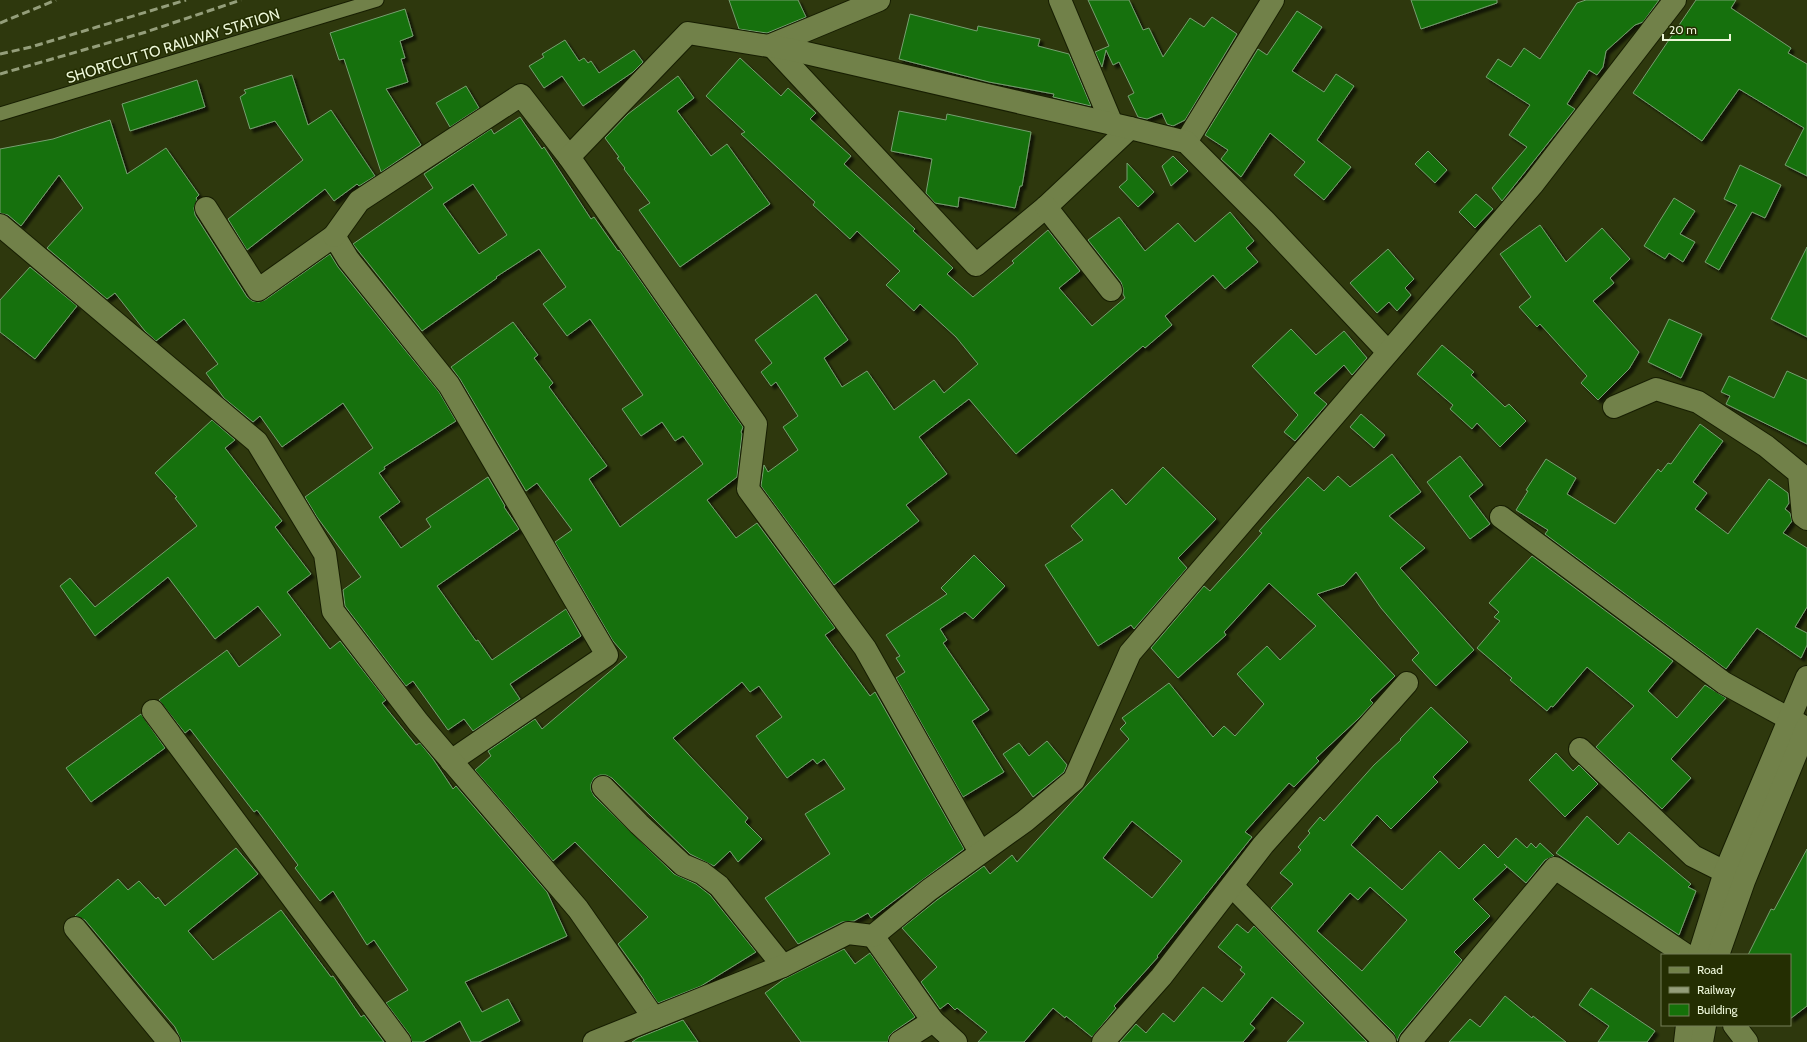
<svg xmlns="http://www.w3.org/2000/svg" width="1807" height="1042" viewBox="0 0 1807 1042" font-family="Cabin,sans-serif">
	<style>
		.building { fill: #157109; stroke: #769f71; fill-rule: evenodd; filter: url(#shadow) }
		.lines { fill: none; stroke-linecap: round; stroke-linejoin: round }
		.service-casing { stroke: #171e02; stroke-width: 15 }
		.minor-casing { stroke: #171e02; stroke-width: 24 }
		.tertiary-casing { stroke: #171e02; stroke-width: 24 }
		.service { stroke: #718149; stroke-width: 13 }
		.minor { stroke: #718149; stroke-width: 22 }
		.tertiary { stroke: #718149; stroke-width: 22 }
		.rail { stroke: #949e7a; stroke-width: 3; stroke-dasharray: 8 4; stroke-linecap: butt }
		.labels { text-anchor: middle; stroke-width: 3; stroke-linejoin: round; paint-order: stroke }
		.street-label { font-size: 15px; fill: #ecf6d8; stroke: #242e02 }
	</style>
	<defs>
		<filter id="shadow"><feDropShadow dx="3.5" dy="3.5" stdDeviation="1" flood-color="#0009"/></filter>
	</defs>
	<rect width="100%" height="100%" fill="#2e380d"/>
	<g class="building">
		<path d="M729,0H798L806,17L767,33L739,29Z"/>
		<path d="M1088,0H1129L1143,30L1149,28L1163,57L1190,18L1204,27L1212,17L1237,34L1185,120L1173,126L1167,124L1162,113L1147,119L1138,117L1128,96L1134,93L1119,62L1113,65L1106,50L1102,67L1095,52L1109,46Z"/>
		<path d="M1411,0H1497V3L1421,29Z"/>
		<path d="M1586,0H1659L1643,22L1635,25L1606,51L1603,67L1597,75L1589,70L1567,104L1575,109L1502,201L1492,188L1527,147L1509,135L1530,105L1486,77L1498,59L1511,67L1524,48L1540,59L1577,3Z"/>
		<path d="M1696,0H1736L1731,8L1791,48L1788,53L1807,64V176L1785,165L1804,128L1739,89L1702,141L1633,93Z"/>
		<path d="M405,9L413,36L400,41L405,58L401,59L408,82L386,89L421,145L381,172L344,59L339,60L330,33Z"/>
		<path d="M1297,11L1322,27L1292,71L1324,92L1336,74L1354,86L1317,140L1351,167L1324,200L1294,175L1305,162L1270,133L1241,177L1221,159L1228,150L1205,135L1258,49L1267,55Z"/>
		<path d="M910,14L977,31L978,26L1040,39L1038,46L1069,54L1091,106L1053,97L1054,94L989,82L899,59Z"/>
		<path d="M565,40L579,61L584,58L588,63L591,61L599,73L634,50L643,62L633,72L583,106L562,76L544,88L529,66L544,57L542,54Z"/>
		<path d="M740,58L781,96L788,88L816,113L810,119L851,156L844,164L915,229L913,231L953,268L947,274L973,297L1014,263L1012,261L1048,230L1080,271L1059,288L1092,326L1125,298L1123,294V288L1121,282L1088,240L1119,217L1145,251L1178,223L1195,242L1230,212L1254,241L1246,248L1258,262L1225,289L1213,275L1165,316L1172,325L1145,348L1143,346L1016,454L969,399L919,437L947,474L906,505L919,521L834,585L761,486L764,465L768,472L798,450L783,427L798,416L776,382L771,386L761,372L772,363L755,340L816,294L848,340L824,358L842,387L867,371L894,410L934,380L944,393L978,364L956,337L920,304L914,311L886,285L900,271L857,231L850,239L813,205L815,202L741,134L745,132L706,96Z"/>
		<path d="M292,75L308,125L331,110L375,176L359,186L357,184L334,201L325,189L247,250L228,219L303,160L275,121L250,129L240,97L246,93L244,90Z"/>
		<path d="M678,76L694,98L677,111L711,156L727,144L770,204L680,267L639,210L650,203L624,169L625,168L617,158L619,157L605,138L628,114Z"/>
		<path d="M197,80L205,107L130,131L122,104Z"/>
		<path d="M466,86L479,108L450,127L436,103Z"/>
		<path d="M899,111L946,120L947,114L1031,132L1022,186H1020L1015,208L959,197L958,207L935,203L926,193L932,159L891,151Z"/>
		<path d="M520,117L542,149L544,147L591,219L594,217L618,251L619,250L743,427L741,432L742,434L737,477L707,500L736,538L757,523L835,628L825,635L870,696L875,692L964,849L871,918L868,913L854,921L842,922L798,944L765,898L830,854L805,814L845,789L824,759L817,764L813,759L787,778L756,736L782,717L759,686L750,692L742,682L673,738L748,818L745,822L762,839L738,862L730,851L714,866L690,854L612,778L606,775H600L594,778L591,784V790L594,796L674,874L696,884L710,895L756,952L701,986L658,1003L643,980H644L618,944L648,917L575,842L553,861L475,770L491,756L488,751L535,719L542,729L627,657L613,641L555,542L572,530L537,483L526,491L460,379L451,367L513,322L538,355L534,358L553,383L549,387L607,466L589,479L620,527L703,464L683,436L675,441L662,422L641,436L622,409L643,395L590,319L567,336L543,304L566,287L539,249L496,277L497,278L422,331L353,244L433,188L424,174L491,129L494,134ZM473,184L507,235L479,254L443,204Z"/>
		<path d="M110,120L127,174L166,148L199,195L196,198L197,200L194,208L195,215L247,297L252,301L259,302L265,300L330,254L338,267L439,392L456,421L384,467L385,469L379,473L400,502L379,517L401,548L431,527L426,519L488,477L505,506L504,507L519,529L437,586L476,641L478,640L492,660L566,609L581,636L510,684L520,699L473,731L464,719L448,730L413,681L406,686L345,606L343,590L361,577L317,517L305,497L373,448L343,403L282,447L260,416L253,422L224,398L206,373L218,364L184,319L156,341L145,331L115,293L107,299L47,248L83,208L59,175L21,226L8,215L0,213V149L53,139Z"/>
		<path d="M1428,151L1447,170L1435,183L1415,164Z"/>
		<path d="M1173,156L1188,171L1171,186L1162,166Z"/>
		<path d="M1127,163L1154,192L1138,207L1119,187L1127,180Z"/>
		<path d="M1740,165L1781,185L1765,218L1752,212L1719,270L1705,262L1737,205L1724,199Z"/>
		<path d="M1476,194L1493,209L1475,228L1459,212Z"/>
		<path d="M1674,198L1695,211L1680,234L1695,242L1683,262L1669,253L1665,259L1644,246Z"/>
		<path d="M1540,225L1566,262L1602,228L1630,259L1610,278L1614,283L1593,301L1639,352L1629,369L1598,400L1581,383L1587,376L1540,324L1537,327L1519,307L1531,297L1500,254Z"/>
		<path d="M1807,247V337L1771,319Z"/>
		<path d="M1388,249L1414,279L1405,288L1411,295L1397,311L1389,302L1377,313L1350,283Z"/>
		<path d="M30,267L77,306L35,359L0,332V300Z"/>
		<path d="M1669,319L1702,334L1681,378L1648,362Z"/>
		<path d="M1291,329L1316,355L1344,331L1367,358L1352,375L1344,365L1314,393L1327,404L1295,441L1284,432L1298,415L1252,366Z"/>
		<path d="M1442,345L1474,372L1471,375L1505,407L1509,404L1526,421L1500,447L1477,423L1472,429L1450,409L1453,405L1417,374Z"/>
		<path d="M1787,371L1807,380V444L1726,404L1730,396L1721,392L1729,376L1774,398Z"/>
		<path d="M1361,414L1385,435L1374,448L1350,427Z"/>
		<path d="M212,420L235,440L225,448L282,521L275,527L311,574L287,592L330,649L340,641L386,700L382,703L416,745L420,743L433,759L453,789L456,786L547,892L567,936L465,982L482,1012L508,999L520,1021L479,1042H471L460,1021L423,1042H412L410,1035L386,1003L408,990L374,940L367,945L333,891L320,901L295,868L298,865L257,810L254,812L190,729L185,733L159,700L227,650L239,667L281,635L258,606L215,639L168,577L95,636L60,586L70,578L95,607L197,526L175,498L177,497L155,473Z"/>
		<path d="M1700,424L1723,441L1693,482L1707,493L1695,509L1728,534L1769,479L1788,493L1789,503L1785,509L1790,513L1792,521L1783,533L1807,548V607L1795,627L1807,633V645L1801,658L1757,628L1726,669L1549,537L1545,534L1548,530L1516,510L1528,491L1526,490L1546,459L1576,478L1567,494L1615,524L1658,469L1661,472L1668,463L1671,464Z"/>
		<path d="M1392,454L1421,492L1389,516L1425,548L1400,568L1474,650L1436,686L1412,660L1419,653L1381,608L1356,572L1344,585L1317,594L1395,676L1370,700L1373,703L1358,719L1316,758L1319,761L1294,787L1289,783L1245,832L1252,837L1157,956L1158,957L1114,1006L1116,1008L1092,1037L1066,1016L1065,1018L1053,1008L1024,1042H978L987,1032L957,1008L955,1010L948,1003L940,1009L921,982L937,967L902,928L937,900L984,866L990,874L1012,855L1017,862L1129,739L1120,729L1126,723L1122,718L1169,683L1213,737L1224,726L1235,736L1264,704L1237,674L1267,646L1280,660L1316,626L1269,583L1224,632L1226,635L1178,678L1151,648L1204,586L1210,591L1241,557L1262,533L1259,531L1308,477L1324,491L1338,476L1350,487ZM1132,821L1182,861L1152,898L1103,858Z"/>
		<path d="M1460,456L1483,485L1469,496L1490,524L1470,539L1427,482Z"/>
		<path d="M1163,467L1216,519L1178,558L1187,568L1134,629L1131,625L1098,646L1045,565L1083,540L1071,526L1112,489L1126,505Z"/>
		<path d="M974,555L1005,586L973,619L965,612L940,629L947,640L943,643L989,710L972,721L1004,772L963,797L896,678L905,672L896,658L900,656L886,635L947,594L941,588Z"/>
		<path d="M1532,556L1673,661L1648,691L1677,718L1705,685L1726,698L1671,759L1691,778L1662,809L1596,747L1634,706L1587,667L1553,707L1551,706L1547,711L1510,680L1512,678L1477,648L1500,621L1494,617L1499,612L1489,603Z"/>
		<path d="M1431,707L1468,742L1433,777L1438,782L1391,829L1377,815L1351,845L1402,890L1440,851L1459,869L1484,844L1498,858L1516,838L1527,848L1531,843L1536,848L1540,843L1554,856L1545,860L1526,883L1504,864L1507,867L1473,899L1490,916L1454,952L1462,960L1400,1034L1397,1041L1394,1033L1271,908L1293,884L1280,873L1301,850L1298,847L1310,833L1308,831L1320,817L1324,821L1374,765L1401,740L1400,739ZM1370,887L1407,920L1362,971L1317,931L1350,893L1358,900Z"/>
		<path d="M141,714L165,748L91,802L66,768Z"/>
		<path d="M1047,741L1067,765L1064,772L1033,797L1003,754L1019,743L1029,756Z"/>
		<path d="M1556,753L1573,771L1579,765L1598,784L1565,817L1529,780Z"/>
		<path d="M1587,816L1618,845L1629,832L1691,884L1688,887L1696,891L1679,935L1556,853Z"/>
		<path d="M236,848L258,874L188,931L213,960L281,910L331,977L333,976L361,1017L364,1015L384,1042H182L175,1027L85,920L75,916L118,879L128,890L139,881L156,899L158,897L165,906Z"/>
		<path d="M1807,849V1006L1790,1019V955H1748L1771,909L1774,910Z"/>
		<path d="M1237,924L1248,933L1254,926L1367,1042H1287L1304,1023L1272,997L1250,1024L1255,1028L1243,1042H1120L1136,1024L1146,1033L1163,1013L1174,1022L1203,987L1222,1002L1245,974L1240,970L1242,967L1218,947Z"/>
		<path d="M844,949L855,964L870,953L915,1017L893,1032L889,1036L888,1042H801L765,993L784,979Z"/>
		<path d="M1591,988L1655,1031L1647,1042H1598L1609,1026L1579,1005Z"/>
		<path d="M1505,996L1532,1018L1533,1016L1566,1042H1449L1470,1019L1480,1027Z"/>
		<path d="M683,1020L698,1042H632L638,1038Z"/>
	</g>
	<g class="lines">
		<defs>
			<path id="service" d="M0,114L377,0"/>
			<g id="minor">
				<path d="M879,0L771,45L976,265L1046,207L1130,128"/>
				<path d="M1060,0L1112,124"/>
				<path d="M1186,142L1273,0"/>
				<path d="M1046,207L1111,290"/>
				<path d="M206,208L258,290L334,236L348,259L449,385L607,655L451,761"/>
				<path d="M0,225L257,442L325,554L333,611L418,722L578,909L654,1018"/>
				<path d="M334,236L359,201L521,95L569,157"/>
				<path d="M1614,407L1656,389L1698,402L1766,446L1799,473L1803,516L1807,519"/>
				<path d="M1501,517L1724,683L1806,728"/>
				<path d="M153,711L400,1042"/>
				<path d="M1580,749L1693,856L1741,880"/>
				<path d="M603,787L639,824L683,865L702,873L719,886L783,966"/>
				<path d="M980,852L865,648L748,489L756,424L569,157L688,33L793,50L1130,128L1186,142L1265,221L1388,352"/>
				<path d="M1232,886L1385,1042"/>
				<path d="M75,928L169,1042"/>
				<path d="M873,936L933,1021L956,1042"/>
				<path d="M1734,1025L1747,1042"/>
				<path d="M594,1042L783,966L848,933L873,936L929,890L1025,821L1074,780L1130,653L1533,184L1675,0"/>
				<path d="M900,1042L933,1021"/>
				<path d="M1103,1042L1161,977L1263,845L1407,683"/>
				<path d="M1410,1042L1555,868L1686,955"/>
			</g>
			<g id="tertiary">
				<path d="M1699,955L1725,872L1807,677"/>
				<path d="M1718,955L1744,881L1807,727"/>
				<path d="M1685,1042L1687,1025"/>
				<path d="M1702,1042L1705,1025"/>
			</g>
		</defs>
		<use href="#service" class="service-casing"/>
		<use href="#minor" class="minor-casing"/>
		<use href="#tertiary" class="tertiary-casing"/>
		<use href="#service" class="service"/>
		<use href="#minor" class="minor"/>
		<use href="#tertiary" class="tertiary"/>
		<g class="rail">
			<path d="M0,23L56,0"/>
			<path d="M0,54L31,47L186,0"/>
			<path d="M0,74L146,32L241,0"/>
		</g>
	</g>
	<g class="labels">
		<g class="street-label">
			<text transform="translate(173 46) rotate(-17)" y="5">SHORTCUT TO RAILWAY STATION</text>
		</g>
	</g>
	<rect x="1661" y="954" width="130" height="72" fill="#242e02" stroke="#747e58"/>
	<rect x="1669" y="967" width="20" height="6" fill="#718149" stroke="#747e58"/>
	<text x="1697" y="974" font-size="12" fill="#ecf6d8">Road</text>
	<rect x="1669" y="987" width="20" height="6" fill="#949e7a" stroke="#747e58"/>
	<text x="1697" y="994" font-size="12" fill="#ecf6d8">Railway</text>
	<rect x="1669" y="1004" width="20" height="12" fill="#157109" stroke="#747e58"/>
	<text x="1697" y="1014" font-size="12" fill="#ecf6d8">Building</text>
	<path d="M1663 34v6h67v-6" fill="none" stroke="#ecf6d8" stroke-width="2"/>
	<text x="1669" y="34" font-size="12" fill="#ecf6d8" stroke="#242e02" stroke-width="3" paint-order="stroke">20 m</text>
</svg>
